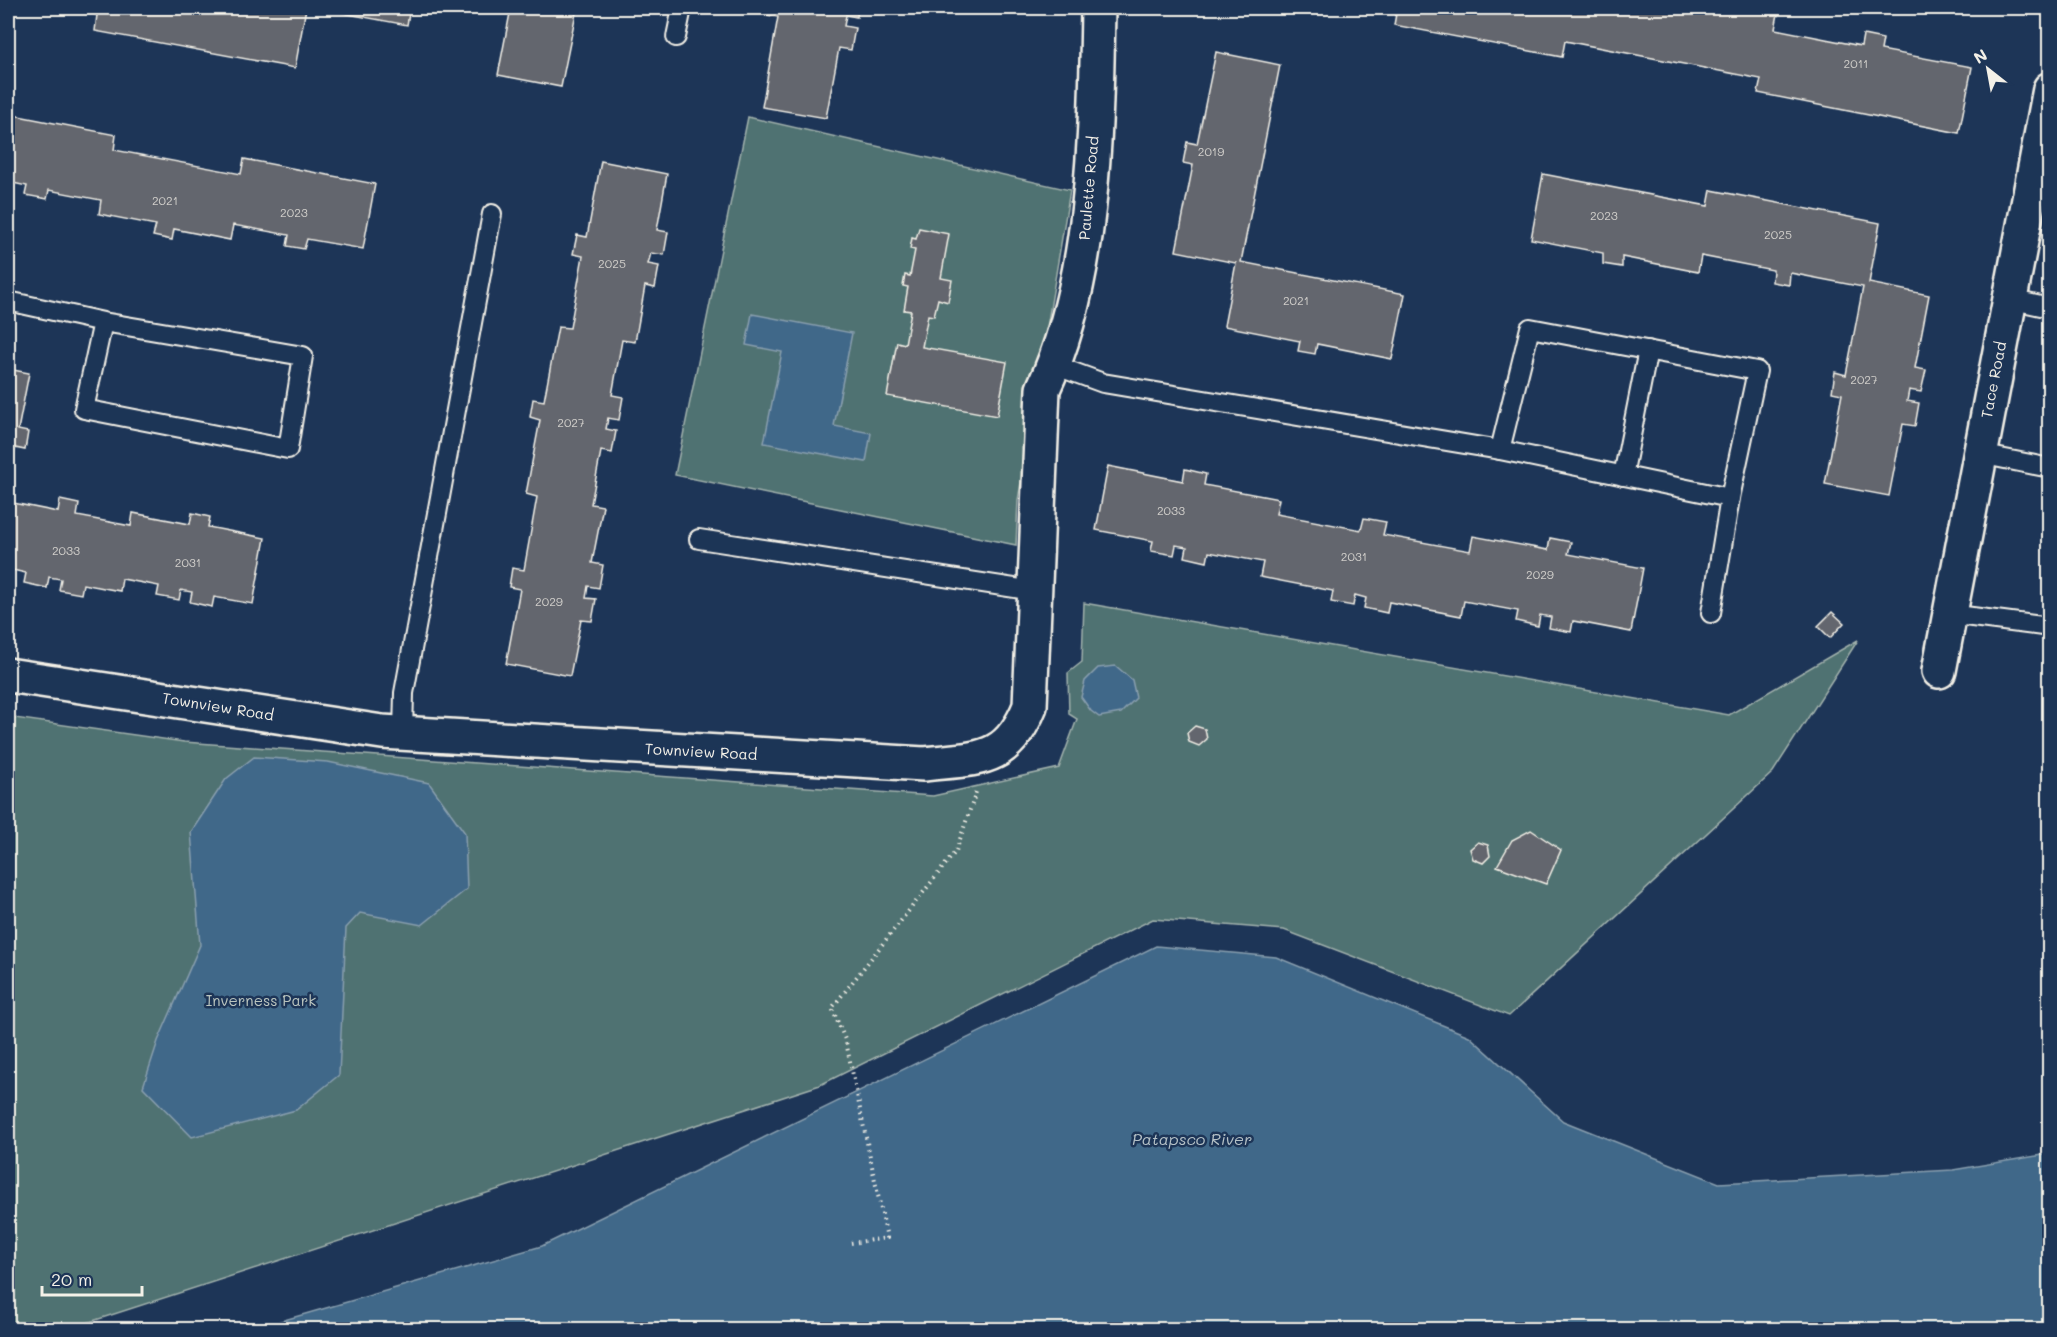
<svg xmlns="http://www.w3.org/2000/svg" width="2057" height="1337" viewBox="0 0 2057 1337" font-family="Mali,sans-serif">
	<style>
		.green { fill: #507272; stroke: #a2b2ad; stroke-width: 1.5 }
		.water { fill: #416889; stroke: #899faf; stroke-width: 1.5 }
		.building { fill: #64666e; stroke: #f4f1e8; stroke-width: 1.5 }
		.lines { fill: none; stroke-linecap: round; stroke-linejoin: round }
		.service-casing { stroke: #f4f1e8; stroke-width: 22 }
		.minor-casing { stroke: #f4f1e8; stroke-width: 38 }
		.path { stroke: #f4f1e8; stroke-width: 4; stroke-dasharray: 1.5 4.5; stroke-linecap: butt }
		.service { stroke: #1d3557; stroke-width: 18 }
		.minor { stroke: #1d3557; stroke-width: 33 }
		.labels { text-anchor: middle; stroke-width: 5; stroke-linejoin: round; paint-order: stroke }
		.number-label { font-size: 12px; fill: #d0ceca }
		.street-label { font-size: 15px; fill: #f4f1e8; stroke: #1d3557 }
		.park-label { font-size: 15px; fill: #bbc5bf; stroke: #1d3557 }
		.water-label { font-size: 16px; font-style: italic; fill: #b5c1c7; stroke: #1d3557 }
	</style>
	<rect width="100%" height="100%" fill="#1d3557"/>
	<filter id="ink" filterUnits="userSpaceOnUse"><feTurbulence type="fractalNoise" baseFrequency=".0167" numOctaves="2"/><feDisplacementMap in="SourceGraphic" scale="12" xChannelSelector="R" yChannelSelector="G"/><feConvolveMatrix kernelMatrix="1 2 1 2 8 2 1 2 1" color-interpolation-filters="sRGB"/></filter>
	<g filter="url(#ink)">
		<g class="green">
			<path d="M748,117L1070,190L1018,500L1016,545L675,475Z"/>
			<path d="M1084,603L1729,715L1858,640L1773,772L1509,1016L1284,930L1153,919L820,1085L68,1329L8,1330V717L184,742L933,796L1059,768L1077,719L1069,714L1068,673L1082,662Z"/>
		</g>
		<g class="water">
			<path d="M752,314L852,333L834,426L871,433L866,462L764,443L782,352L746,345Z"/>
			<path d="M1116,666L1132,680L1136,698L1121,713L1099,717L1091,711L1081,697L1085,681L1098,668Z"/>
			<path d="M254,757L328,762L429,783L465,833L467,889L422,925L360,913L346,928L339,1075L296,1110L192,1137L143,1087L158,1041L200,945L191,832L226,779Z"/>
			<path d="M1156,946L1276,957L1469,1036L1563,1121L1719,1183L1953,1170L2049,1154V1329H253L542,1246Z"/>
		</g>
		<g class="building">
			<path d="M59,8H306L295,68L95,31L97,15Z"/>
			<path d="M343,8H410L407,25L342,13Z"/>
			<path d="M511,8H577L561,87L498,75Z"/>
			<path d="M769,8H858L857,17L846,15L844,26L855,28L851,50L839,48L826,118L762,107L778,17L767,15Z"/>
			<path d="M1397,8H1742L1778,14L1775,29L1861,46L1863,35L1883,39L1881,50L1972,67L1959,133L1758,93L1761,79L1565,41L1562,57L1394,25Z"/>
			<path d="M1216,52L1280,65L1241,262L1405,294L1392,359L1317,344L1315,354L1298,351L1300,341L1224,326L1236,263L1176,251L1193,165L1183,163L1187,142L1197,144Z"/>
			<path d="M8,114L116,135L114,150L241,174L244,159L375,184L363,249L307,239L304,249L287,246L289,235L233,225L230,240L174,229L172,240L153,236L156,225L99,214L101,200L49,190L47,199L25,195L27,186L8,182Z"/>
			<path d="M601,161L667,174L657,230L668,232L664,255L651,253L648,264L659,266L655,288L645,286L635,342L622,340L612,395L623,397L619,420L608,418L606,429L616,431L612,453L601,451L591,504L603,506L592,563L603,565L599,588L588,586L586,598L596,599L592,621L581,620L570,676L506,664L520,589L509,587L512,568L524,570L537,497L526,494L540,420L530,417L533,399L544,401L558,327L570,328L583,256L573,254L577,235L587,237Z"/>
			<path d="M1543,174L1708,206L1711,190L1880,223L1869,283L1929,295L1915,368L1926,370L1921,392L1909,390L1907,401L1919,403L1915,426L1903,424L1889,496L1825,484L1842,394L1832,392L1835,372L1846,375L1863,287L1790,273L1789,285L1772,282L1773,270L1701,256L1698,272L1622,257V267L1603,264V253L1531,239Z"/>
			<path d="M919,228L949,234L941,278L952,280L948,302L938,299L934,316L928,315L922,347L1007,362L997,416L887,396L897,342L905,344L911,311L904,310L908,287L903,286L905,275L910,276L915,250L910,249L912,238L916,239Z"/>
			<path d="M8,369L29,373L18,430L28,432L25,450L15,448L8,487Z"/>
			<path d="M1108,466L1183,481L1185,469L1206,474L1204,485L1279,499L1276,514L1361,530L1364,518L1386,522L1383,535L1470,551L1473,536L1548,550L1550,538L1571,542L1568,554L1643,568L1631,632L1573,621L1571,632L1549,628L1551,617L1540,615L1538,626L1516,621L1518,611L1464,601L1461,616L1389,602L1387,613L1364,608L1366,598L1355,595L1353,606L1331,602L1333,591L1260,577L1263,562L1209,552L1207,562L1185,557L1187,547L1176,545L1174,555L1151,551L1153,541L1096,530Z"/>
			<path d="M60,500L79,504L77,516L131,526L133,513L190,524L192,513L210,517L208,527L265,538L253,604L214,597L212,607L190,602L192,592L181,590L179,600L157,596L159,586L122,579L120,591L83,584L81,594L59,590L61,579L49,577L47,588L24,583L26,573L8,569V502L58,512Z"/>
			<path d="M1832,612L1844,623L1830,638L1818,626Z"/>
			<path d="M1195,726L1205,729L1207,739L1199,746L1189,742L1187,733Z"/>
			<path d="M1531,830L1561,850L1546,884L1497,866L1512,840Z"/>
			<path d="M1478,842L1488,845L1490,856L1483,863L1473,859L1470,849Z"/>
		</g>
		<g class="lines">
			<defs>
				<g id="service">
					<path d="M676,37L682,8"/>
					<path d="M2009,299L2050,308"/>
					<path d="M8,301L103,322L303,356L288,449L84,409L103,322"/>
					<path d="M1054,365L1103,383L1500,450L1730,498L1711,613"/>
					<path d="M1500,450L1530,328L1757,371L1730,498"/>
					<path d="M1980,454L2050,468"/>
					<path d="M1623,476L1648,350"/>
					<path d="M699,539L1034,591"/>
					<path d="M1949,614L2050,627"/>
					<path d="M403,732L404,693L492,214"/>
				</g>
				<g id="minor">
					<path d="M1939,671L2050,89"/>
					<path d="M8,675L382,732L924,764C979,758 1007,763 1030,706L1043,389C1095,278 1096,129 1098,8"/>
				</g>
			</defs>
			<use href="#service" class="service-casing"/>
			<use href="#minor" class="minor-casing"/>
			<path class="path" d="M851,1243L887,1238L846,1042L832,1008L956,851L976,792"/>
			<use href="#service" class="service"/>
			<use href="#minor" class="minor"/>
		</g>
	</g>
	<g class="labels">
		<g class="number-label">
			<text x="1856" y="68">2011</text>
			<text x="1211" y="156">2019</text>
			<text x="165" y="205">2021</text>
			<text x="294" y="217">2023</text>
			<text x="1604" y="220">2023</text>
			<text x="1778" y="239">2025</text>
			<text x="612" y="268">2025</text>
			<text x="1296" y="305">2021</text>
			<text x="1864" y="384">2027</text>
			<text x="571" y="427">2027</text>
			<text x="1171" y="515">2033</text>
			<text x="66" y="555">2033</text>
			<text x="1354" y="561">2031</text>
			<text x="188" y="567">2031</text>
			<text x="1540" y="579">2029</text>
			<text x="549" y="606">2029</text>
		</g>
		<g class="street-label">
			<text transform="translate(1089 188) rotate(-85)" y="5">Paulette Road</text>
			<text transform="translate(1994 380) rotate(-79)" y="5">Tace Road</text>
			<text transform="translate(218 707) rotate(9)" y="5">Townview Road</text>
			<text transform="translate(701 752) rotate(3)" y="5">Townview Road</text>
		</g>
		<g class="park-label">
			<text x="261" y="1006">Inverness Park</text>
		</g>
		<g class="water-label">
			<text x="1192" y="1145">Patapsco River</text>
		</g>
	</g>
	<rect width="2057" height="1337" fill="none" stroke="#1d3557" stroke-width="30"/>
	<rect x="15" y="15" width="2027" height="1307" fill="none" stroke="#f4f1e8" stroke-width="2" filter="url(#ink)"/>
	<g transform="translate(1988 69) rotate(329)" stroke="#1d3557" stroke-width="4.5" paint-order="stroke">
	<path d="M0-4.5L10 22L0 15L-10 22Z" fill="#f4f1e8"/>
	<text y="-9" font-size="16" font-weight="bold" text-anchor="middle" fill="#f4f1e8">N</text>
	</g>
	<path d="M42 1286v9h100v-9" fill="none" stroke="#f4f1e8" stroke-width="3"/>
	<text x="51" y="1286" font-size="18" fill="#f4f1e8" stroke="#1d3557" stroke-width="4.5" paint-order="stroke">20 m</text>
</svg>
